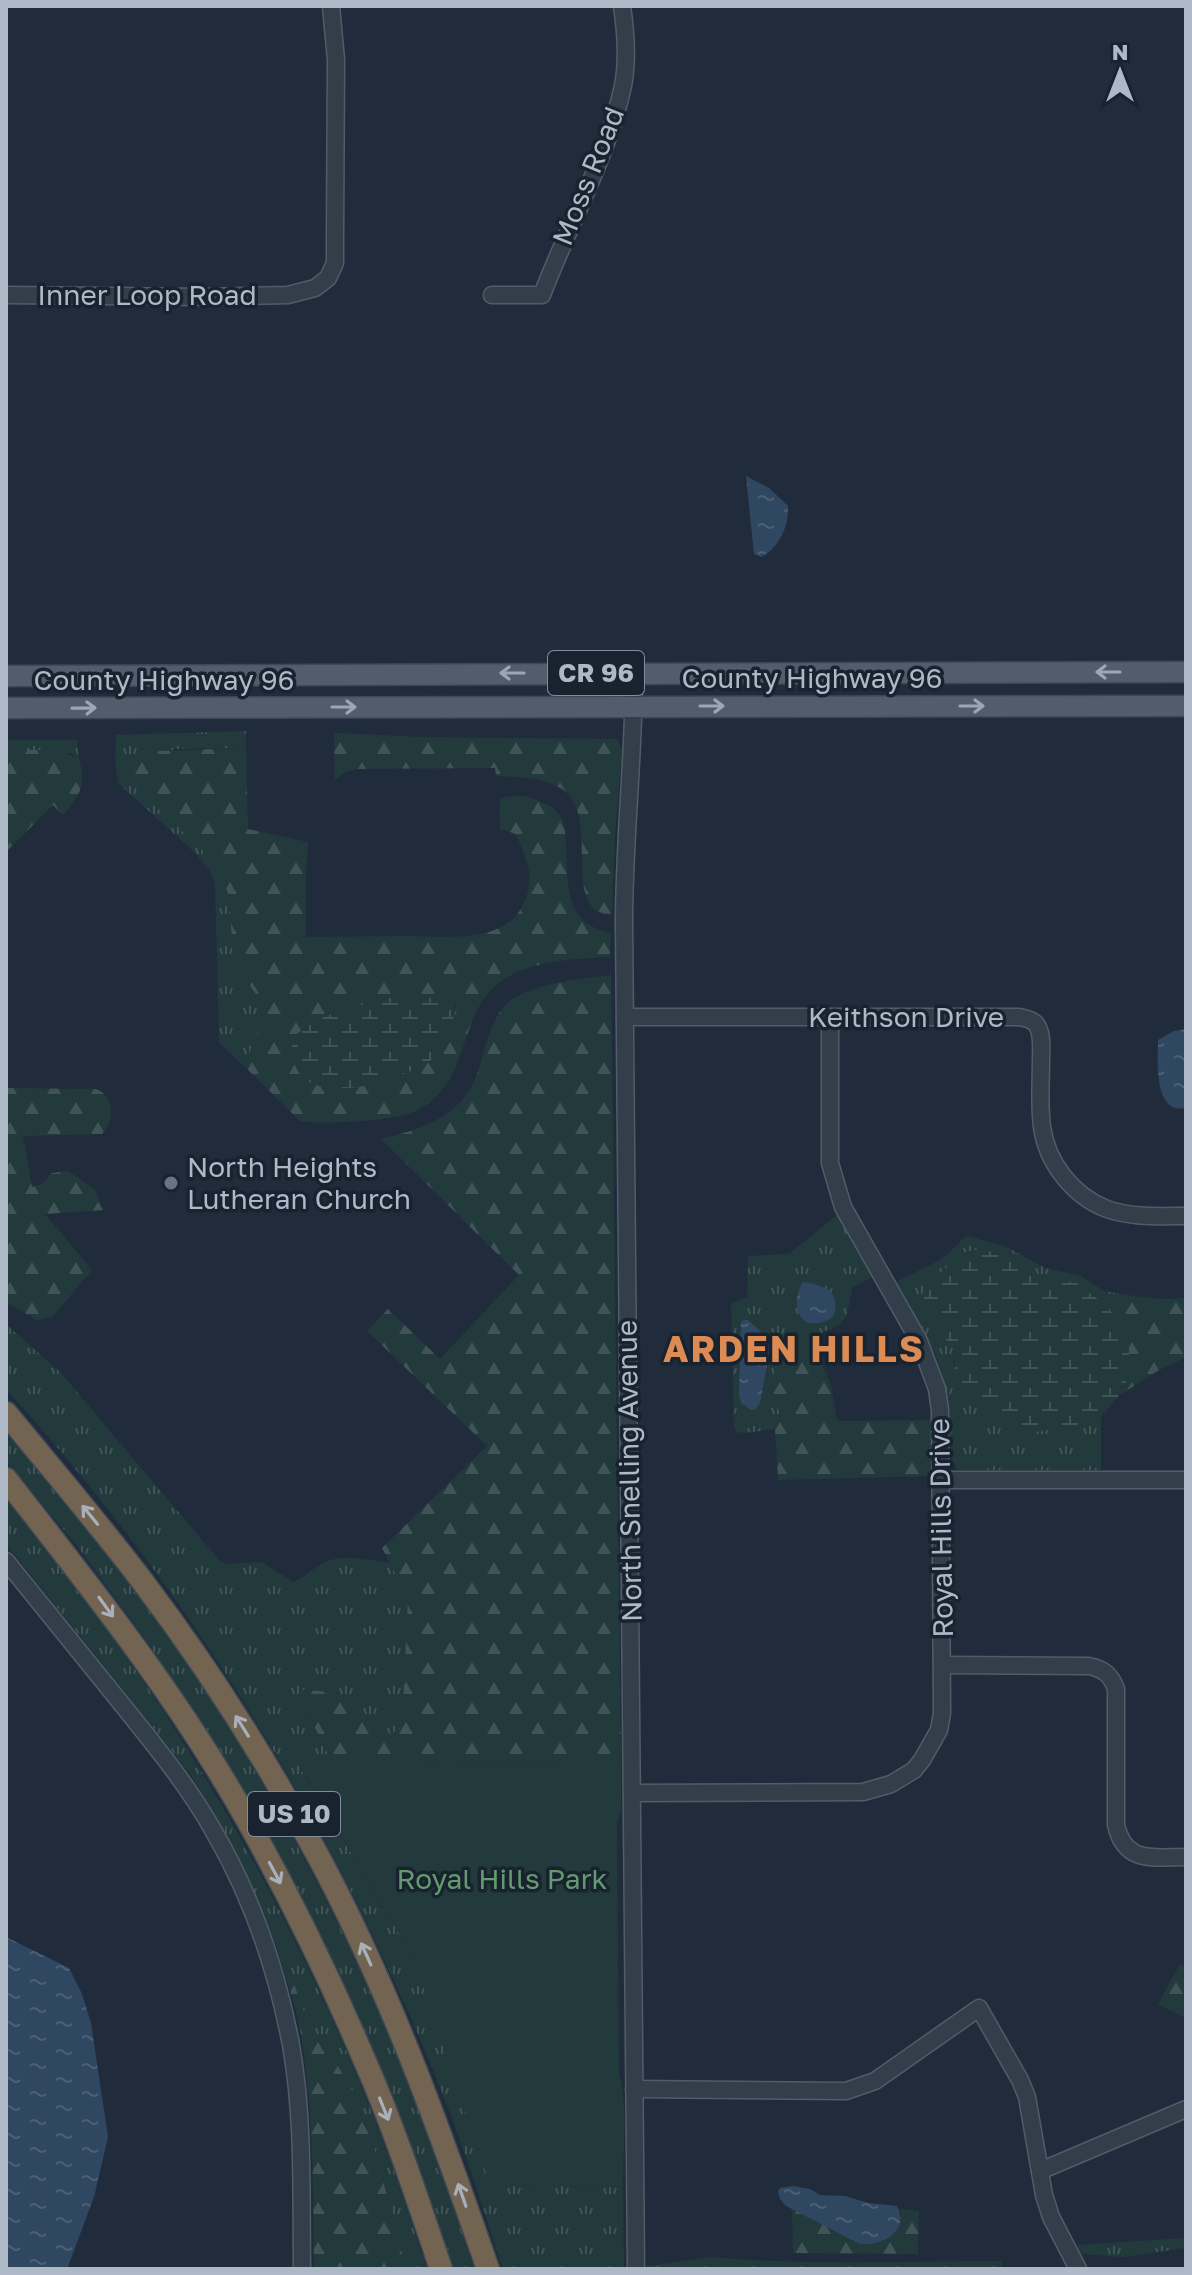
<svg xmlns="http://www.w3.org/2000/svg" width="1192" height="2275" viewBox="0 0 1192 2275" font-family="'Golos Text',sans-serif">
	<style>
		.grass { fill: url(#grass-tufts) }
		.forest { fill: url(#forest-firs); fill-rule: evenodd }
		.wetland { fill: url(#wetland-marsh) }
		.green { fill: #223a3c }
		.water { fill: url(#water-ripples) }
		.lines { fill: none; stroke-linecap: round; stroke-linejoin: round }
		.minor-casing { stroke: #515c69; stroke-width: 19 }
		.major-casing { stroke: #3d4755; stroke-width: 23 }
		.highway-casing { stroke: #3e4956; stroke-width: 25 }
		.minor { stroke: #333e4b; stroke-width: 16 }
		.major { stroke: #515d6c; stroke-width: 20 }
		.highway { stroke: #726450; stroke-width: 22 }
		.oneway { stroke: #9ba7b6 }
		.oneway2 { stroke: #a8b0bc }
		.worship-dot { fill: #6b7280; stroke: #192330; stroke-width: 3 }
		.labels { text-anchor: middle; stroke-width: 7; stroke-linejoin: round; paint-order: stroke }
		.shield { fill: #192330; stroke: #818c9a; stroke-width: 2 }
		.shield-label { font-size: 26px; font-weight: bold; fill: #aeb9c8 }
		.street-label { font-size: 28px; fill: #aeb9c8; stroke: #192330 }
		.poi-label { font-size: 28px; fill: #aeb9c8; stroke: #192330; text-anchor: start }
		.park-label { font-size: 28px; fill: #639a6e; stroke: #192330 }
		.district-label { font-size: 36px; font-weight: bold; letter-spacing: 2px; fill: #dc8b55; stroke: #192330 }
	</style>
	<defs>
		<pattern id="grass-tufts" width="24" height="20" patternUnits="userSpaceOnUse" patternTransform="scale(2)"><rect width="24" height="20" fill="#223a3c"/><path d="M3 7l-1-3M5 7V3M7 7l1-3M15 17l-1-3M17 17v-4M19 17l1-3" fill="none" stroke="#405457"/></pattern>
		<pattern id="forest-firs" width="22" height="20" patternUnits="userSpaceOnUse" patternTransform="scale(2)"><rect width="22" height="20" fill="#223a3c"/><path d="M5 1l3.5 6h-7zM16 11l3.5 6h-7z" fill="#405457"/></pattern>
		<pattern id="wetland-marsh" width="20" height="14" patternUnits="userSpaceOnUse" patternTransform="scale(2)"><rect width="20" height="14" fill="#223a3c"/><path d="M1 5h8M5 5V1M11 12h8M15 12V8" fill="none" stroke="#405457"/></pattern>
		<pattern id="water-ripples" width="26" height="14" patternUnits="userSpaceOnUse" patternTransform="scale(2)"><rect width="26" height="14" fill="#304762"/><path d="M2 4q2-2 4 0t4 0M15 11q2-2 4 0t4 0" fill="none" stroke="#4b5f77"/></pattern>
	</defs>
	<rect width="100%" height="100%" fill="#202c3b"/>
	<g class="grass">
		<path d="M246,731V748L174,749L131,782L217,864L229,896L233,956L243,976L267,1010L244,1066L219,1043L215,882L210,871L193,851L118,783L115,759L116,735Z"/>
		<path d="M6,740H77L79,759L71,753L6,750Z"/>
		<path d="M837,1215L872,1277L852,1288L847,1316L839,1325L792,1346L771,1385L780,1415L775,1429L744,1433L737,1432L734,1427L731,1304L747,1297L748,1256L789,1254Z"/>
		<path d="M966,1236L1005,1246L1045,1268L1080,1275L1104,1291L1126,1295V1299L1112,1301L1095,1296L1077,1283L1039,1276L1031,1266L1022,1260L981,1249L963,1253L925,1287L922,1295L945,1339L955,1348L954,1367L1077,1425L1101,1416V1470H961L957,1469L951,1458C950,1422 948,1388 935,1354C924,1329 909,1305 896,1282L936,1262L948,1254Z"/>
		<path d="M6,1324L60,1372L220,1561L228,1564L262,1562L293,1582C304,1578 310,1570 320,1565C341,1552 367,1560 390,1563L408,1598L403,1727C373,1749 371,1714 354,1701C342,1691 318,1691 303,1690L306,1717L315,1728L333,1763L299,1766L415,1960L490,2185L623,2187L624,2269H503C480,2198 457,2126 428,2058C324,1810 186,1587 6,1389Z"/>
		<path d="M6,1429C28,1455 52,1480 73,1507C200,1664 303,1840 385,2024C421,2104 447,2187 474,2269H452L398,2112L379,2065L324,1945L188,1704L146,1640L78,1547L6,1461Z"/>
		<path d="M6,1499C26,1522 44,1546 62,1570C194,1738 299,1928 377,2126C396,2173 411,2222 427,2269H406L377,2157L354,2094L330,2052L310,2029L281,1948H277C253,1885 225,1826 187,1770L6,1544Z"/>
		<path d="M1186,2238V2248L1123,2257L1081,2254L1077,2245Z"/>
		<path d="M711,2257C807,2266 905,2261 1002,2261V2269H647V2266Z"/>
	</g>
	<g class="forest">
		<path d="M334,733L423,737L617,739L622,749L615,837L612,914C558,915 603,816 562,789C543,777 518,777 496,776L495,768L358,769L345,772L335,780Z"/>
		<path d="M246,748L248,829L308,842L306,873V937C339,937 371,936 404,936C446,936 512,947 527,895C529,887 530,879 529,871C527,859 521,847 517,836L513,833L500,829V799C512,794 525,795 537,800C544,803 554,807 558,813C565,820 565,833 566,843C568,883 562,923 611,933L610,957C573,959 522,960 493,988C469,1012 466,1048 451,1077C443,1091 431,1103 416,1111C395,1121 323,1125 300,1121L244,1066L267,1010L243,976L233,956L229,896L217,864L131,782L124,769L158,751ZM451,998L456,1006C452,1025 443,1052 426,1063C419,1068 410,1071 403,1074Z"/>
		<path d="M6,750H59L79,759C87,785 80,795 63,815L53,805L6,852Z"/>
		<path d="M611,975L621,1762L333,1763L315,1728L298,1705L299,1693L303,1690C318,1691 342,1691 354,1701C371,1713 373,1749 402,1727L408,1598L382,1548L487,1446L367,1331L388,1309L440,1359L519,1275L381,1139C417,1130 454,1120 473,1084C479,1072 482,1056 486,1043C490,1029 498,1010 510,1001C532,984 584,978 611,975Z"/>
		<path d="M6,1088L96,1089C115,1096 115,1121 102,1134L23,1136L32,1187L42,1184L52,1173L68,1171L95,1190L104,1210L45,1214L92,1270L52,1317L37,1320L11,1305L6,1306Z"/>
		<path d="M1126,1295L1163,1299L1186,1298V1357L1159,1370L1120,1395L1128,1376L1095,1296L1112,1301L1126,1299Z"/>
		<path d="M811,1337L831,1386L837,1421L931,1420V1476L778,1480L775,1429L780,1415L771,1385L775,1370L781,1357L792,1346Z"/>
		<path d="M281,1947L310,2029H313L330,2052L354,2094L377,2157L406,2269H314C313,2189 314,2109 300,2030C295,2003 285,1975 277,1948Z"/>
		<path d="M1180,1964L1186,1966L1185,2018L1158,2004Z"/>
		<path d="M792,2208L860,2243L901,2216L900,2209L919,2211L918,2254L793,2253Z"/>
	</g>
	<g class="wetland">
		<path d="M386,998H451L454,1000C459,1018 443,1050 429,1062C420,1069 405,1073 395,1077C355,1092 286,1103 292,1038C319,1014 352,1007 386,998Z"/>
		<path d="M981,1249L1022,1260L1031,1266L1039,1276L1077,1283L1108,1307L1125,1333L1129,1347L1128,1376L1120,1395L1101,1416L1077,1425L1035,1432L996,1417L965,1392L955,1374V1348L945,1339L922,1295L925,1287L963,1253Z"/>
	</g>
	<path class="green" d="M621,1762V1811L617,1823L619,2073C628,2109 623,2150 623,2187L490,2185L415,1960L299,1765L333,1763Z"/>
	<g class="water">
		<path d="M746,476L769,488L788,506C789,526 779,548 761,557L754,554Z"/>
		<path d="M1186,1029V1108C1153,1115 1158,1060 1158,1040L1174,1031Z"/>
		<path d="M803,1282L811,1283L830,1290C838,1303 839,1318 823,1322C820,1323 812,1324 809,1323C793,1317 795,1293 803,1282Z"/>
		<path d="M743,1320H748L770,1340L771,1343L760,1403L756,1409L751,1410L741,1403L739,1394L741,1322Z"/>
		<path d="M6,1937L69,1968L82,1994L91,2023L108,2137L94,2197L67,2269H6Z"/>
		<path d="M793,2186L810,2189L820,2195L845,2196L868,2203L897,2206C910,2231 883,2246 860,2244L786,2206L780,2199L778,2191L780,2188Z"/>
	</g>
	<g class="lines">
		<defs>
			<g id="minor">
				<path d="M6,295L205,297L288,295L315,288L328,278L335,263V237L336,60L331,6"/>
				<path d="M492,295H542C568,226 607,159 623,86C628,60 626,33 622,6"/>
				<path d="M634,672C634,756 624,840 624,923L636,2269"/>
				<path d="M625,1017H1019C1024,1018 1032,1019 1036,1024C1043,1033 1041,1048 1041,1059C1041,1081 1039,1105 1042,1127C1047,1163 1073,1196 1107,1209C1132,1218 1160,1216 1186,1216"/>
				<path d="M941,1480H1186"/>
				<path d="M6,1561C44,1608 82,1655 120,1702C153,1743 187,1784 213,1830C251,1895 277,1971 291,2045C304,2118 301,2195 302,2269"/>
				<path d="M943,1665L1089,1666C1104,1669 1111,1675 1116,1689V1825C1125,1864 1153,1857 1186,1857"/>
				<path d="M632,1793L863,1792L891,1784L914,1770L922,1760L939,1730L942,1713L940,1411L937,1389L919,1341L843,1207L830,1163V1017"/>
				<path d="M634,2089L846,2091L875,2081L979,2008L1020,2080L1027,2097L1044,2195L1051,2217L1078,2269"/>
				<path d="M1040,2171L1186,2109"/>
			</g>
			<g id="major">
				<path d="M6,676L1186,672"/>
				<path d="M6,708L1186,706"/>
			</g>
			<g id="highway">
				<path d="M6,1413C52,1469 99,1524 143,1582C208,1668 267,1761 318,1856C389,1988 439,2128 488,2269"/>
				<path d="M6,1479C93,1590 182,1702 250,1825C292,1901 330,1979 364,2059C394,2127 417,2198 441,2269"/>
			</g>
		</defs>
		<use href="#minor" class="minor-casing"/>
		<use href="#major" class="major-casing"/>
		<use href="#highway" class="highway-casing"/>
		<use href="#minor" class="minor"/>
		<use href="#major" class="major"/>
		<use href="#highway" class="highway"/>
	</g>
	<defs><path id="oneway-shaft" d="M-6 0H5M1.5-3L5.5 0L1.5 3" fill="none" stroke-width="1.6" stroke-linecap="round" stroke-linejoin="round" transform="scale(2)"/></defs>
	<g class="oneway">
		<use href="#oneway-shaft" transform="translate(1108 672) rotate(180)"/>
		<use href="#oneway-shaft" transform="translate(512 673) rotate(180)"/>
		<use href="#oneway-shaft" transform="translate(712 706)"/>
		<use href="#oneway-shaft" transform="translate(972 706)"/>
		<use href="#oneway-shaft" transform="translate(344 707)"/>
		<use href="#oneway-shaft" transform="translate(84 708) rotate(-1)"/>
	</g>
	<g class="oneway2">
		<use href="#oneway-shaft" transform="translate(90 1515) rotate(-129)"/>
		<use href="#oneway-shaft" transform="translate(106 1607) rotate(54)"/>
		<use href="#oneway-shaft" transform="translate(242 1726) rotate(-122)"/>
		<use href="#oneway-shaft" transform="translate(275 1873) rotate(62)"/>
		<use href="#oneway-shaft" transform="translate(366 1954) rotate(-114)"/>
		<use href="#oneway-shaft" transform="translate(384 2109) rotate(68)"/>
		<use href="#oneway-shaft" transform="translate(462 2195) rotate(-109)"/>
	</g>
	<circle class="worship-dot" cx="171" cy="1183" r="8"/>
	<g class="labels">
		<g class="shield">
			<rect x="548" y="651" width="96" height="44" rx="6"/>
			<rect x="248" y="1792" width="92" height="44" rx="6"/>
		</g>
		<g class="shield-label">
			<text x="596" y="682">CR 96</text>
			<text x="294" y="1823">US 10</text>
		</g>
		<g class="street-label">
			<text transform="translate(588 176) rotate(-68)" y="10">Moss Road</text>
			<text x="147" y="305">Inner Loop Road</text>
			<text x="812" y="688">County Highway 96</text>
			<text x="164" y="690">County Highway 96</text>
			<text x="906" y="1027">Keithson Drive</text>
			<text transform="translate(629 1471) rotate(-91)" y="10">North Snelling Avenue</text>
			<text transform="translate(941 1528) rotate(-91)" y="10">Royal Hills Drive</text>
		</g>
		<g class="poi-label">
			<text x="187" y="1177">North Heights<tspan x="187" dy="32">Lutheran Church</tspan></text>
		</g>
		<g class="park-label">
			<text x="502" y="1889">Royal Hills Park</text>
		</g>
		<g class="district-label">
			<text x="794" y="1362">ARDEN HILLS</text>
		</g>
	</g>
	<rect width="1192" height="2275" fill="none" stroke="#aeb9c8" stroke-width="16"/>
	<g transform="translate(1120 72)" stroke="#192330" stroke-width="6" paint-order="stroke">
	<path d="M0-6L14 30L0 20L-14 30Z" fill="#aeb9c8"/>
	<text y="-12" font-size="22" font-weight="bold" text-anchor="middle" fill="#aeb9c8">N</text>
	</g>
</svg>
